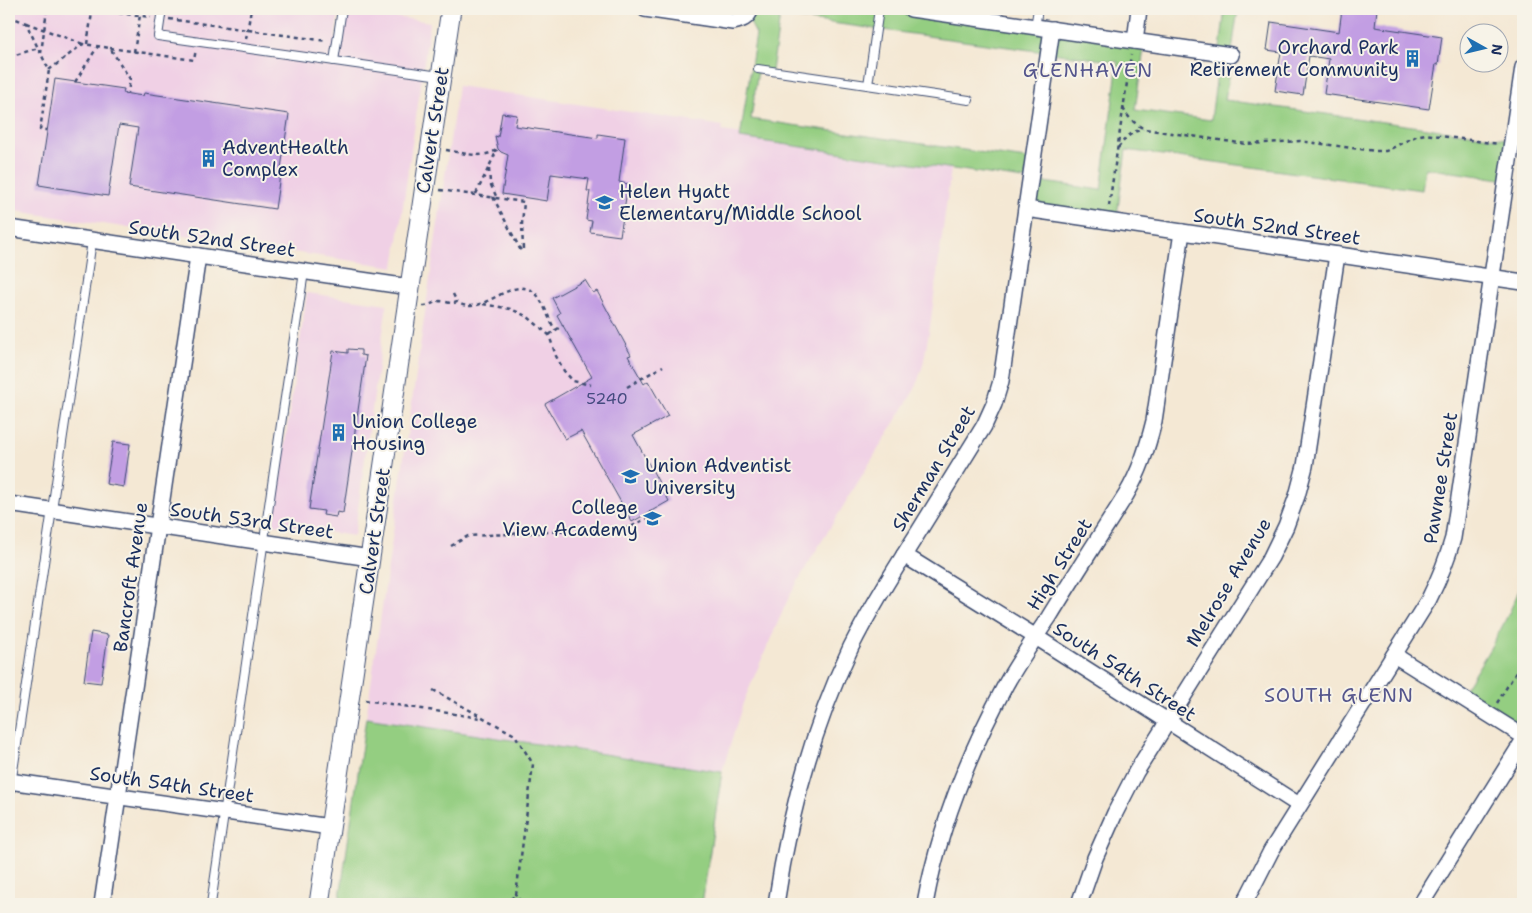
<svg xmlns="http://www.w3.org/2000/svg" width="1532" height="913" viewBox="0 0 1532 913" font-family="'Shantell Sans',sans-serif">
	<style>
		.built { fill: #f0d0e5 }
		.green { fill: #94ce81; stroke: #587e70; fill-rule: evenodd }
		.building { fill: #c29ee3 }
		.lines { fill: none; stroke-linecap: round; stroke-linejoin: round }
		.service-casing { stroke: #3c4b70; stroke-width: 10 }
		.minor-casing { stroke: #3c4b70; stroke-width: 18 }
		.tertiary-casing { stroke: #3c4b70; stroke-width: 21 }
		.path { stroke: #3c4b70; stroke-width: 2.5; stroke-dasharray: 4 4; stroke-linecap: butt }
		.service { stroke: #fff; stroke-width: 8 }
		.minor { stroke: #fff; stroke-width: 15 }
		.tertiary { stroke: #fff; stroke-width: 19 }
		.labels { text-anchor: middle; stroke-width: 4; stroke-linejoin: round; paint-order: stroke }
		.number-label { font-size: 16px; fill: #454b7f }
		.poi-label { font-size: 19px; fill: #1b2f5e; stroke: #f7f3e8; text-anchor: start }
		.street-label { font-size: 19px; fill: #1b2f5e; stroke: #f7f3e8 }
		.neighbourhood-label { font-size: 20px; letter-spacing: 1px; fill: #55568d; stroke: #f7f3e8 }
	</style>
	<rect width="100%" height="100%" fill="#f7f3e8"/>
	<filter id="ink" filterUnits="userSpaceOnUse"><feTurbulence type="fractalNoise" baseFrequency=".02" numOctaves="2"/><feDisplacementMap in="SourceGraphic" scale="10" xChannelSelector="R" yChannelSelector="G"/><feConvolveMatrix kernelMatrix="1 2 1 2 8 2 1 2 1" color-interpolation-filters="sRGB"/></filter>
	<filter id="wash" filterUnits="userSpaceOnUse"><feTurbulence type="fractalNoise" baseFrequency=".0096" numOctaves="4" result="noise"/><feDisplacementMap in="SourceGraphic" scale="20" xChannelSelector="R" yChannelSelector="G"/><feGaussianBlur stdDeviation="1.12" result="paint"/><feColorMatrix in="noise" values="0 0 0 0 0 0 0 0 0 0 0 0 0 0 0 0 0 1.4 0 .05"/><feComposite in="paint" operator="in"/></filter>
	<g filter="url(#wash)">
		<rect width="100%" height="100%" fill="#f4e8d4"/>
		<g class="built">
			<path d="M9,9H339L335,38L343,39L347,10L430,22L394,267L9,210Z"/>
			<path d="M458,86L723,126L722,131L741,134V138L951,169L930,326L923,365L915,389L806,567L788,599L757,670L743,703L721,775L702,904H339Z"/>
			<path d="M307,293L387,304L354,536L273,524Z"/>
		</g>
		<g class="green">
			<path d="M751,9H911L1145,42L1135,110L1211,120L1225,9H1238L1225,100L1513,140L1507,180L1425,168L1422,190L1126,150L1116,223L1026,209L1030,180L740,138L756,34L747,17ZM780,16L1118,62L1101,190L1030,180L1033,160L751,119L758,70L772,71Z"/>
			<path d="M1523,580V705L1510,728L1460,696C1485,658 1507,623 1523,580Z"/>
			<path d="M366,718L722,772L702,904H339Z"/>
		</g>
		<g id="blocks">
			<g class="building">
				<path d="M1342,9H1377L1375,27L1442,37L1438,65L1436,64L1429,109L1324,94L1329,59L1309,56L1303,95L1275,91L1281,52L1267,50L1271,22L1339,32Z"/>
				<path d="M55,79L124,89L123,93L143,96L144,93L289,114L275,209L129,187L138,128L119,125L108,196L39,185Z"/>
				<path d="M502,113L517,115L515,126L598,138V134L625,138L619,182L628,184L620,236L590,232L592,221L586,220L590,191H587L589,179L551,174L547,201L502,194L508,155L501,152L498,149L495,136L498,137Z"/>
				<path d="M585,280L593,293L597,291L631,355L628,356L644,384L648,381L668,416L633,435L669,501L632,522L581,431L565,439L545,404L592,377L557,315L560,313L552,298Z"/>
				<path d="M348,349L361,350V355L366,356L343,513L337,512L336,517L323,515L324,511L309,509L333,351L348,353Z"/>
				<path d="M113,442L130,444L124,487L106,484Z"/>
				<path d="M91,632L108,635L101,683L84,681Z"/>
			</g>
		</g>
	</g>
	<g filter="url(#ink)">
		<use href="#blocks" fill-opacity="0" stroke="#3c4b70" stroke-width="1"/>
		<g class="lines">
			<defs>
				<g id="service">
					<path d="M162,9L158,36L440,76"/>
					<path d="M1035,27L1038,9"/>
					<path d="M334,61L342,9"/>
					<path d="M758,69L969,100"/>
					<path d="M868,85L879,9"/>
					<path d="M9,798L92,241"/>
					<path d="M211,904L275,464L304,272"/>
				</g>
				<g id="minor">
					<path d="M645,9L733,22C742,20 748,18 751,9"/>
					<path d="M911,9L1231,55"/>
					<path d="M1135,41L1139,9"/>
					<path d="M1026,209L1523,282"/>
					<path d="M9,228L409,287"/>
					<path d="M9,504L370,558"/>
					<path d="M904,555L1036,637L1299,805"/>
					<path d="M1394,655L1523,736"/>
					<path d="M9,781L330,827"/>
					<path d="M102,904L198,256"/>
					<path d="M776,904C789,815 812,729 851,647C870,609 893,572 916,536C939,499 961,463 984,426L994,404L1001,381L1052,29"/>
					<path d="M925,904C939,828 969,753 1006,684C1019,661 1034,639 1049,617C1074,576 1100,536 1126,495C1140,471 1147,449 1154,421L1182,232"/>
					<path d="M1079,904L1095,858L1115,813L1136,772L1271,557L1286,526L1297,496L1305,466L1337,255"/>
					<path d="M1244,904L1271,851L1429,599C1439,579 1447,560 1453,538L1523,67"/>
					<path d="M1421,904L1523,741"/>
				</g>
				<path id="tertiary" d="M319,904L451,9"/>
			</defs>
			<use href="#service" class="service-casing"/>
			<use href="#minor" class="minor-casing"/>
			<use href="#tertiary" class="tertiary-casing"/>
			<g class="path">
				<path d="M95,10L151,17"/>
				<path d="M9,16L26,23L38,48"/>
				<path d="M169,19L327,41"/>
				<path d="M26,23L83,44"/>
				<path d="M246,39L251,9"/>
				<path d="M87,44L92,13"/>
				<path d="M110,48L194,60L196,49"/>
				<path d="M134,52L141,9"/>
				<path d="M41,53L47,9"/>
				<path d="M9,57L38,48L49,70L40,130H47"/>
				<path d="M49,70L83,44L110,48L130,79L128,93"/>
				<path d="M75,82L98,46"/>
				<path d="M1123,108C1128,118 1134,123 1144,129L1246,144L1300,141L1375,151H1386L1416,136L1425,134L1499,144"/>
				<path d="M1118,148C1125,138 1131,132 1143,129"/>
				<path d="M446,150C465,153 482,160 498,149"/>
				<path d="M489,169L490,183L497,198"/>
				<path d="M440,190L524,202L522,224L523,250L521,251L493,197"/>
				<path d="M476,194L497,150"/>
				<path d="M1109,206L1131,55"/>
				<path d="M453,294L457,302"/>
				<path d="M483,304L511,309L528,317L549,335L556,356L564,371L573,381L591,385"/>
				<path d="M423,306C429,306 434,302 440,301C447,301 451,305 457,302C482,320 514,270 537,295C543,302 550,321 555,330"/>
				<path d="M549,335L563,325"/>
				<path d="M627,387L663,366"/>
				<path d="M451,546L468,536L629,528L652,515L650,511"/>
				<path d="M433,690L515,735L533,764L516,895L522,904"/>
				<path d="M365,700L480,718"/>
				<path d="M1497,703L1523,661"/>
				<path d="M504,904L516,895"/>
			</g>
			<use href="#service" class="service"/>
			<use href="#minor" class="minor"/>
			<use href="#tertiary" class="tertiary"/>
		</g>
	</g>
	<defs>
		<symbol id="building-bare" viewBox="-9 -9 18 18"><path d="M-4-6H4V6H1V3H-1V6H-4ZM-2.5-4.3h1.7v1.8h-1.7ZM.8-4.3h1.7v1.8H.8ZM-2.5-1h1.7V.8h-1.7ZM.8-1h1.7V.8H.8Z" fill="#1f6fb2" stroke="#f7f3e8" stroke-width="2.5" paint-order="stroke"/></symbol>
		<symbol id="school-bare" viewBox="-9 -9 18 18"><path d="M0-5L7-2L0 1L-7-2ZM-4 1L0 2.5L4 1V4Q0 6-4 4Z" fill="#1f6fb2" stroke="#f7f3e8" stroke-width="2.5" paint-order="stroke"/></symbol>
		<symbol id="university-bare" viewBox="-9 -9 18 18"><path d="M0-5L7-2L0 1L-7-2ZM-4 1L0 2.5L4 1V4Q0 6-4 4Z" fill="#1f6fb2" stroke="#f7f3e8" stroke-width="2.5" paint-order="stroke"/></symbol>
	</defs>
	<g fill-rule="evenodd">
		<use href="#building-bare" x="1400" y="46" width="25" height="25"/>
		<use href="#building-bare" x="196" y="146" width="25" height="25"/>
		<use href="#school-bare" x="592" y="190" width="25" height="25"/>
		<use href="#building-bare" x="326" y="420" width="25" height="25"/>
		<use href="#university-bare" x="618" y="464" width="25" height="25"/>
		<use href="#school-bare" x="640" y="506" width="25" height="25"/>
	</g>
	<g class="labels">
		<g class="number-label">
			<text x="607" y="404">5240</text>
		</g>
		<g class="poi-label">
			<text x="1399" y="54" text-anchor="end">Orchard Park<tspan x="1399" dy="22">Retirement Community</tspan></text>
			<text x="222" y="154">AdventHealth<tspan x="222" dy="22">Complex</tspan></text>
			<text x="619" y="198">Helen Hyatt<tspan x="619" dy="22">Elementary/Middle School</tspan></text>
			<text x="352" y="428">Union College<tspan x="352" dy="22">Housing</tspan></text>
			<text x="645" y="472">Union Adventist<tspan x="645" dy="22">University</tspan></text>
			<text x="638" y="514" text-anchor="end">College<tspan x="638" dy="22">View Academy</tspan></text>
		</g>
		<g class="street-label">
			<text transform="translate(432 130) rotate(-81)" y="7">Calvert Street</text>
			<text transform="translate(1277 226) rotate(8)" y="7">South 52nd Street</text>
			<text transform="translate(212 238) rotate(8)" y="7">South 52nd Street</text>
			<text transform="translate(933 468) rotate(-59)" y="7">Sherman Street</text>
			<text transform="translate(1440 478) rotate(-81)" y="7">Pawnee Street</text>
			<text transform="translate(252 520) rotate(8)" y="7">South 53rd Street</text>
			<text transform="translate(374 531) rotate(-82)" y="7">Calvert Street</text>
			<text transform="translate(1059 564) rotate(-58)" y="7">High Street</text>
			<text transform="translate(130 577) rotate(-82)" y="7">Bancroft Avenue</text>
			<text transform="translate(1228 582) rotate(-59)" y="7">Melrose Avenue</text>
			<text transform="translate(1125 671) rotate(33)" y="7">South 54th Street</text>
			<text transform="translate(172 784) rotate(8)" y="7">South 54th Street</text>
		</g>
		<g class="neighbourhood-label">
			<text x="1088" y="77">GLENHAVEN</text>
			<text x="1339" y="702">SOUTH GLENN</text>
		</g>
	</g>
	<rect width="1532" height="913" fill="none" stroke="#f7f3e8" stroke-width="30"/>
	<g transform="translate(1484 48) rotate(98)"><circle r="24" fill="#f7f3e8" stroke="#9fa5b1"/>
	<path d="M0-4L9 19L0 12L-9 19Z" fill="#1f6fb2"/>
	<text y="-8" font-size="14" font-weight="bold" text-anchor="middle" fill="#1b2f5e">N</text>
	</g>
</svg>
